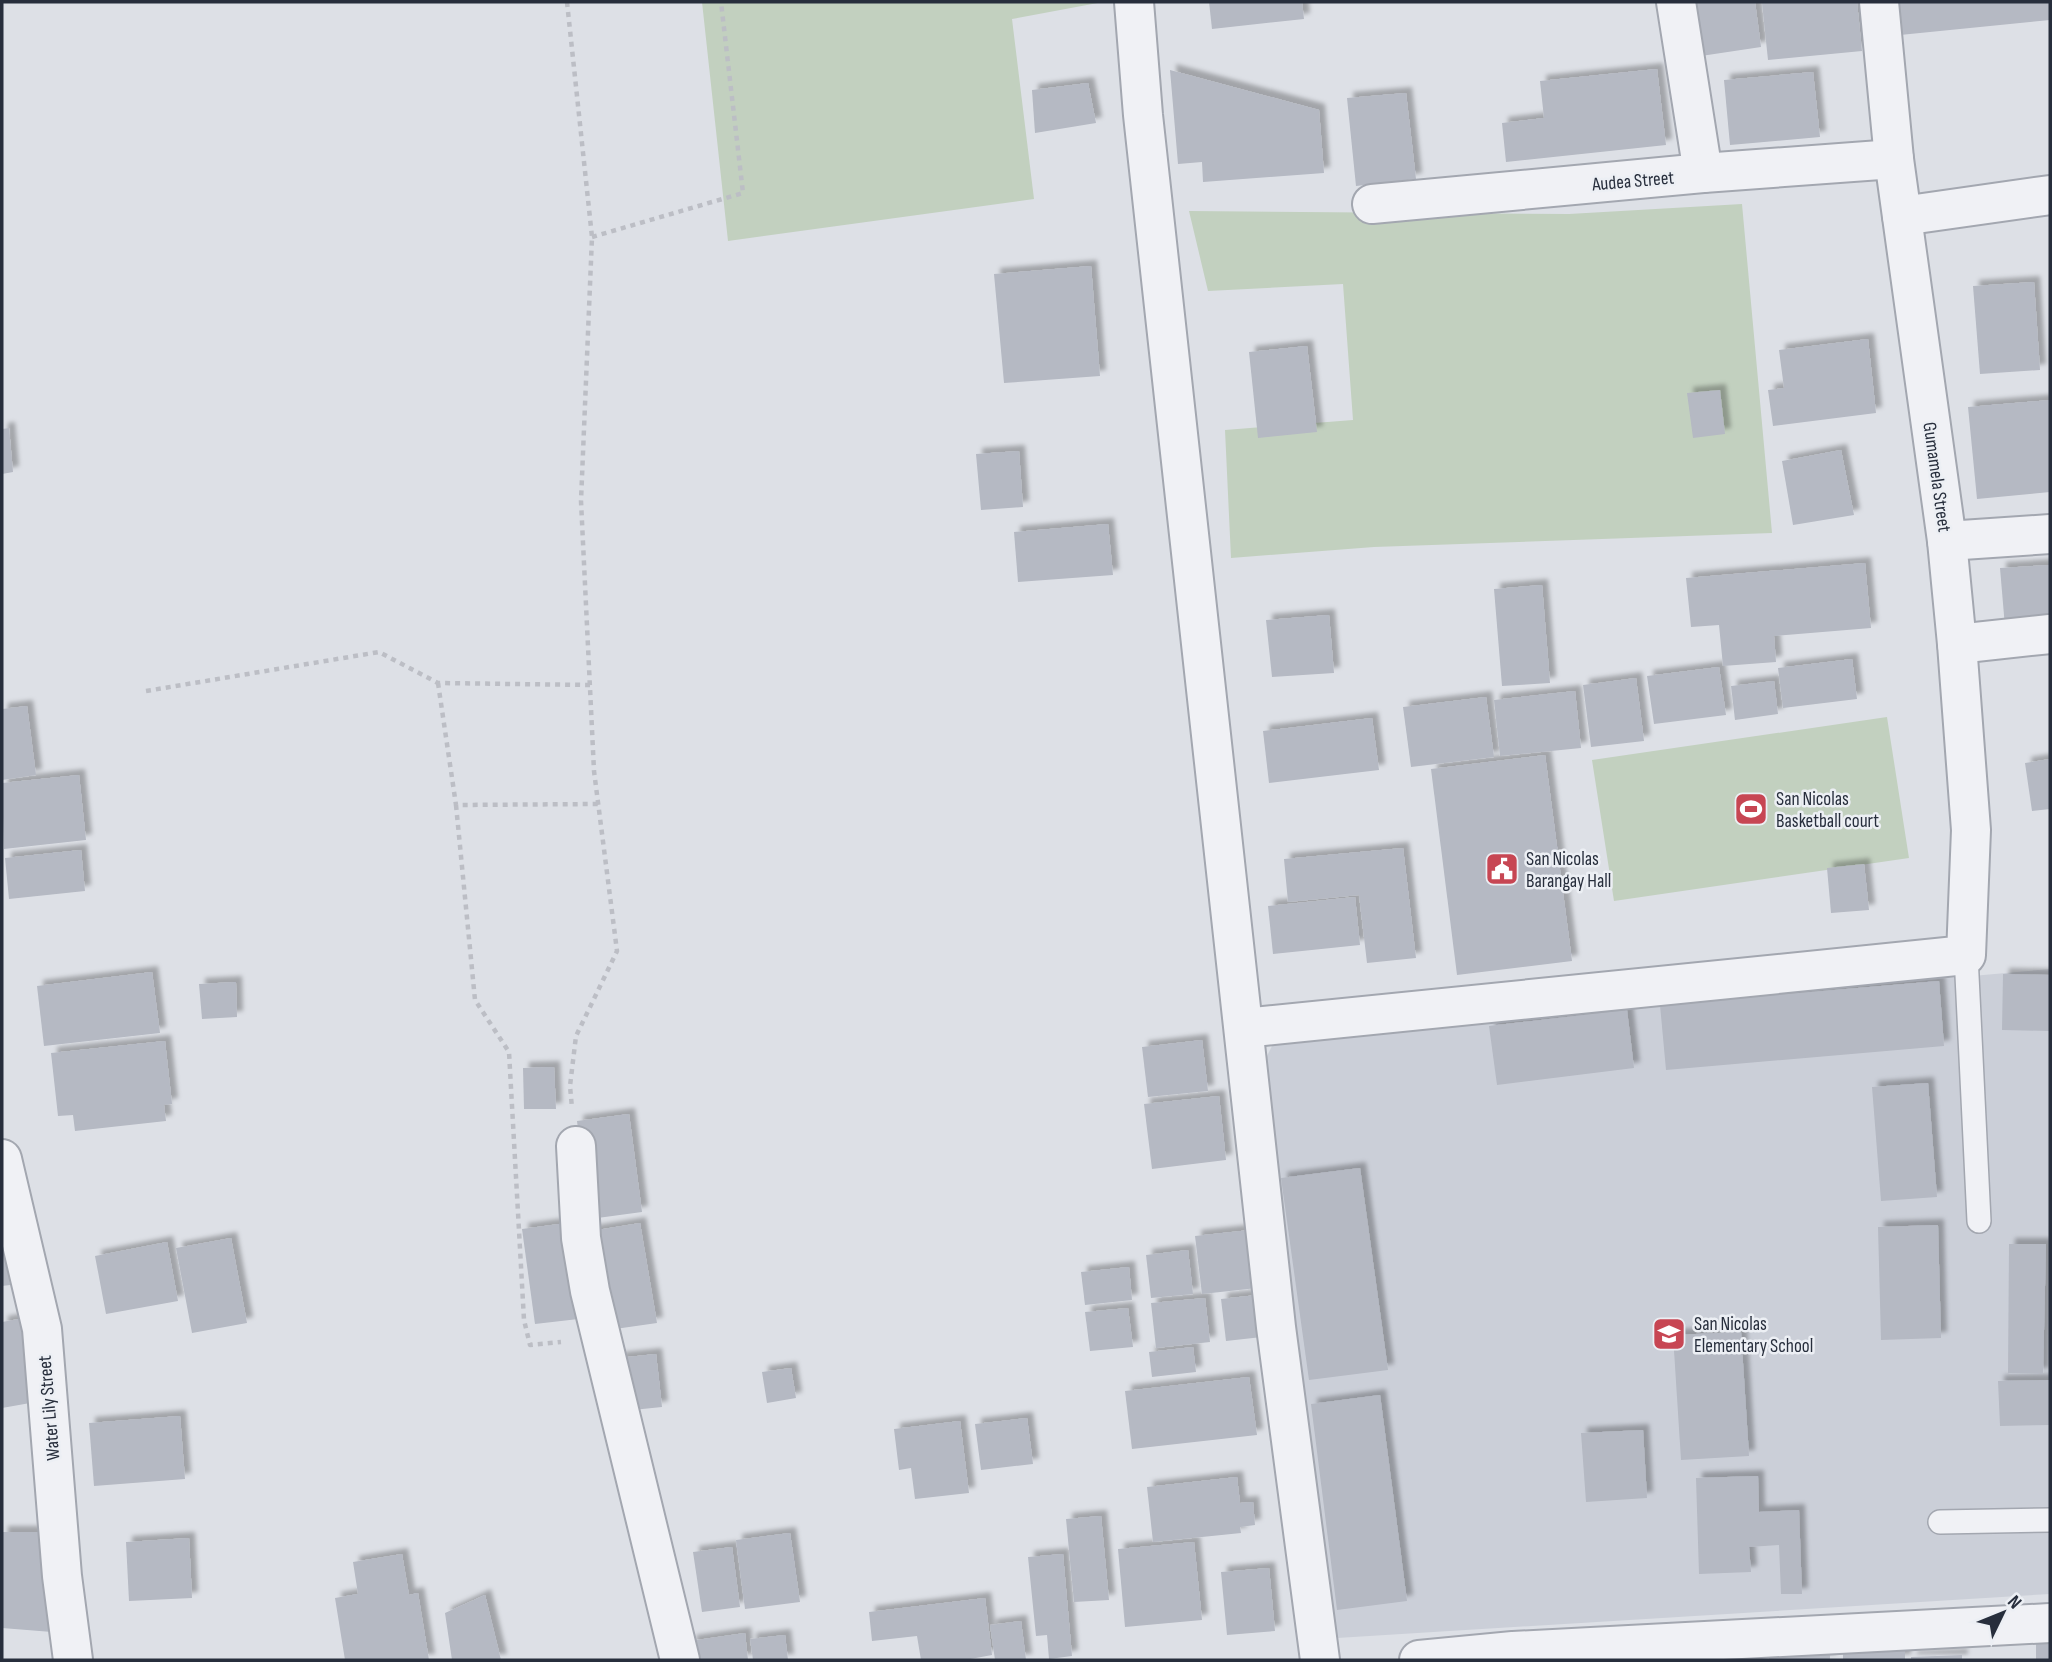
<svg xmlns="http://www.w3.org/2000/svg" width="2052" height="1662" viewBox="0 0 2052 1662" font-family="'Sofia Sans Condensed',sans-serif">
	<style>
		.built { fill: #cbcfd8 }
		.green { fill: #c2d0bf }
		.building { fill: #b5b9c3; filter: url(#shadow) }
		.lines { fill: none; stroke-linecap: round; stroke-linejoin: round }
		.service-casing { stroke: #a3a7b0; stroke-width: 26 }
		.minor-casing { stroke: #a3a7b0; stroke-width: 42 }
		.path { stroke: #bcbec5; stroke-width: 4.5; stroke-dasharray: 5 5; stroke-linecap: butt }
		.service { stroke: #f0f1f5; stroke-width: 23 }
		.minor { stroke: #f0f1f5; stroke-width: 38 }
		.labels { text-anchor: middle; stroke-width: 5; stroke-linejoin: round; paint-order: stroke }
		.street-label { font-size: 19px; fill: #272e3c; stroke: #eceff4 }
		.poi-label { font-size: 19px; fill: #272e3c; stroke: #eceff4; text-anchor: start }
	</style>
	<defs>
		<filter id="shadow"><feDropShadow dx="6" dy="-6" stdDeviation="2" flood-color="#0004"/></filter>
	</defs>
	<rect width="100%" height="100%" fill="#dde0e6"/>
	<path class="built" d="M2050,969V1594L1321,1639L1258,1074L1276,1038Z"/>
	<g class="green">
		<path d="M702,2H1103L1012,19L1034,199L728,241Z"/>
		<path d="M1742,204L1772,533L1374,547L1231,558L1225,430L1353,420L1343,284L1208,291L1189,211L1569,214Z"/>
		<path d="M1887,717L1909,858L1614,901L1592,760Z"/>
	</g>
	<g class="building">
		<path d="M1209,2H1302L1304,19L1212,29Z"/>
		<path d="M1692,2H1755L1761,47L1701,56Z"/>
		<path d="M1857,2L1862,51L1768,60L1762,3Z"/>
		<path d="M1897,2H2050V20L1900,35Z"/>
		<path d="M1657,69L1666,145L1506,162L1502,123L1544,118L1540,81Z"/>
		<path d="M1170,70L1319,110L1324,173L1203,182L1202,162L1178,164Z"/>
		<path d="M1813,72L1820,137L1730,145L1724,80Z"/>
		<path d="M1088,83L1096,123L1035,133L1032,90Z"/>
		<path d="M1406,93L1416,179L1356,186L1347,98Z"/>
		<path d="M1091,266L1100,376L1004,383L994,274Z"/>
		<path d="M2034,282L2040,370L1980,374L1973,286Z"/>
		<path d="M1868,339L1876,413L1773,426L1768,390L1784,388L1779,350Z"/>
		<path d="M1307,346L1317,432L1258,438L1249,352Z"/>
		<path d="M1720,390L1725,434L1693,438L1687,393Z"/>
		<path d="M2050,400V492L1977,499L1968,407Z"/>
		<path d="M9,428L13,472L2,474V429Z"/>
		<path d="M1841,450L1854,515L1793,525L1782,461Z"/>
		<path d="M1019,451L1023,507L981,510L976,454Z"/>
		<path d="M1108,524L1113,575L1018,582L1014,532Z"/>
		<path d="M1865,563L1871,628L1774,636L1776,662L1723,666L1719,625L1691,627L1686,578Z"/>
		<path d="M2050,565V624L2005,627L2000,568Z"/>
		<path d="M1542,585L1550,683L1502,686L1494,589Z"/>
		<path d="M1329,615L1334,673L1272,677L1266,620Z"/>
		<path d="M1852,659L1857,699L1783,708L1778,668Z"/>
		<path d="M1719,667L1726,715L1654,724L1647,676Z"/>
		<path d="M1636,678L1644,741L1591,747L1583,685Z"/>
		<path d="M1774,681L1778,714L1735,720L1731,686Z"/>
		<path d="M1575,691L1581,748L1500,756L1494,700Z"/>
		<path d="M1486,697L1494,757L1411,767L1403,707Z"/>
		<path d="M27,706L36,775L2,780V709Z"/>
		<path d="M1372,718L1379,770L1269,783L1263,731Z"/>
		<path d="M1545,755L1572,961L1457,975L1431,769Z"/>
		<path d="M2050,759V809L2032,811L2025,763Z"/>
		<path d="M79,775L86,840L4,849L2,783Z"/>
		<path d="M1403,848L1416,958L1367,963L1359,895L1288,902L1284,859Z"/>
		<path d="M81,850L85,891L9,899L5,858Z"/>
		<path d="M1864,864L1869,910L1831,913L1827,868Z"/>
		<path d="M1355,897L1360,945L1273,954L1268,906Z"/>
		<path d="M152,972L160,1033L44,1046L37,986Z"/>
		<path d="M2003,974L2050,975V1031L2002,1030Z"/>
		<path d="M1939,981L1944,1046L1666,1070L1660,1005Z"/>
		<path d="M236,982L237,1017L202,1019L199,984Z"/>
		<path d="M1627,1010L1634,1068L1497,1085L1489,1026Z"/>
		<path d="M1202,1040L1208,1091L1148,1097L1142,1047Z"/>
		<path d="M165,1041L172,1104L164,1105L166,1121L75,1131L73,1115L58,1116L51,1053Z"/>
		<path d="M554,1067L556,1109H524L523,1068Z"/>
		<path d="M1928,1083L1937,1197L1881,1201L1872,1087Z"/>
		<path d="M1219,1096L1226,1160L1152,1169L1144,1104Z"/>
		<path d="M629,1114L642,1212L590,1219L577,1121Z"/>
		<path d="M1360,1168L1388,1370L1309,1380L1281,1178Z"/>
		<path d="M574,1222L587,1318L535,1324L522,1229Z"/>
		<path d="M640,1223L657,1323L601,1331L585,1232Z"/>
		<path d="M1938,1225L1941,1338L1881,1340L1878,1227Z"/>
		<path d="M1250,1230L1257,1288L1202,1294L1195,1236Z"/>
		<path d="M231,1238L247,1323L192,1333L176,1248Z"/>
		<path d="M4,1240L10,1285L2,1286V1241Z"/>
		<path d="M167,1242L178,1301L106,1314L95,1256Z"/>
		<path d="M2009,1244H2046L2043,1374L2008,1373Z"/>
		<path d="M1188,1250L1193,1294L1151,1298L1146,1255Z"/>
		<path d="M1129,1267L1132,1300L1085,1305L1081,1272Z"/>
		<path d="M1257,1295L1262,1337L1226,1341L1221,1299Z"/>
		<path d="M1205,1298L1210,1342L1156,1348L1151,1303Z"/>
		<path d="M1128,1308L1133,1347L1090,1351L1085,1312Z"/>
		<path d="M30,1317L47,1400L2,1408V1322Z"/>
		<path d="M1741,1332L1749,1456L1681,1460L1673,1335Z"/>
		<path d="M1193,1347L1196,1372L1152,1377L1149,1352Z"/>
		<path d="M656,1354L662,1407L623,1411L618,1358Z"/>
		<path d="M791,1368L796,1398L767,1403L762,1372Z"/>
		<path d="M1249,1377L1257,1435L1132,1449L1125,1391Z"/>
		<path d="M2050,1380V1425L2000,1426L1998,1381Z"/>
		<path d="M1380,1395L1407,1601L1337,1610L1311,1404Z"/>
		<path d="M180,1416L185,1479L94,1486L89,1423Z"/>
		<path d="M1027,1418L1033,1464L981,1470L975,1424Z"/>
		<path d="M960,1421L969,1493L915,1499L911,1468L899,1470L894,1429Z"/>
		<path d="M1643,1430L1647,1498L1586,1502L1581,1433Z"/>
		<path d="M1758,1476L1759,1512L1799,1510L1802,1594H1781L1779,1545L1749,1547L1751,1572L1699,1574L1696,1478Z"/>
		<path d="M1237,1477L1240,1503L1253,1502L1255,1525L1240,1527L1241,1533L1153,1542L1147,1487Z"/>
		<path d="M1101,1516L1109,1600L1074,1602L1066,1519Z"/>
		<path d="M2,1532H52V1632L2,1628Z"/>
		<path d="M790,1533L800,1602L745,1609L736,1540Z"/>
		<path d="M189,1538L192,1598L129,1601L126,1542Z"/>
		<path d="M1194,1542L1202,1620L1125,1627L1118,1549Z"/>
		<path d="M732,1547L740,1607L702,1612L693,1552Z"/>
		<path d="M402,1554L409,1595L418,1593L429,1660H345L335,1598L358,1594L353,1562Z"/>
		<path d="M1063,1554L1072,1656L1049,1659L1047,1635L1036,1636L1028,1557Z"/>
		<path d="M1269,1568L1275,1631L1227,1635L1221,1572Z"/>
		<path d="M485,1595L501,1660H452L445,1613Z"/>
		<path d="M985,1598L992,1655L965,1660H921L917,1636L872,1641L869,1612Z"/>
		<path d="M1021,1621L1026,1660H995L990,1625Z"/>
		<path d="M745,1633L748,1660H693L690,1641Z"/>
		<path d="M785,1635L788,1660H753L750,1639Z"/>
		<rect x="2036" y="1643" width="14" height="17"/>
		<path d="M1905,1651V1660H1843V1652Z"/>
		<path d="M1830,1652V1660H1769V1653Z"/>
		<path d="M1962,1655V1660H1911V1657Z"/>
	</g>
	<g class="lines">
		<defs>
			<g id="service">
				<path d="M1966,955L1979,1221"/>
				<path d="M1940,1522L2050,1520"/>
			</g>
			<g id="minor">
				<path d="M1134,2L1143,115L1276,1327L1320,1660"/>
				<path d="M1676,2L1703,173"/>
				<path d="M1372,204L1703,173L1894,159"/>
				<path d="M1902,216L2050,195"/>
				<path d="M1947,541L2050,534"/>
				<path d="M1957,644L2050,634"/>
				<path d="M1244,1028L1966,955L1971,830L1957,644L1947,541L1894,159L1879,2"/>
				<path d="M576,1146L581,1238L590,1291L680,1660"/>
				<path d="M2,1159L42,1329L62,1576L73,1660"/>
				<path d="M1419,1660L1513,1651L2050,1623"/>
			</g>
		</defs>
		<use href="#service" class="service-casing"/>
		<use href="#minor" class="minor-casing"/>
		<g class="path">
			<path d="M567,2L592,237L581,501L594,771L617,951L576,1036L570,1086L572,1108"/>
			<path d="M592,237L743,193L721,2"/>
			<path d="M438,683L456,805L598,804"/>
			<path d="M146,691L379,652L438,683L590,685"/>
			<path d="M456,805L475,1000L509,1052L524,1320L530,1345L561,1342"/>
		</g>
		<use href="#service" class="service"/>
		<use href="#minor" class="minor"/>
	</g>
	<defs>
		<symbol id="stadium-square" viewBox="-11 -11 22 22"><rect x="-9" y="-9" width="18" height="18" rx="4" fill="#c74653" stroke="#eceff4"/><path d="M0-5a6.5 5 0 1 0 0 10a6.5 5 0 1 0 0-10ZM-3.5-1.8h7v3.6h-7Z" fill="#fff"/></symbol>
		<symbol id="civic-square" viewBox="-11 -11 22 22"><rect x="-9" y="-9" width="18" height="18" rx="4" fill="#c74653" stroke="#eceff4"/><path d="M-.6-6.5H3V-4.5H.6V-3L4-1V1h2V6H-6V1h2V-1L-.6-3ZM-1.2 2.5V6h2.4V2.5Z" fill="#fff"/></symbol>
		<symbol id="school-square" viewBox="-11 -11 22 22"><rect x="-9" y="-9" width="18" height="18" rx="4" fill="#c74653" stroke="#eceff4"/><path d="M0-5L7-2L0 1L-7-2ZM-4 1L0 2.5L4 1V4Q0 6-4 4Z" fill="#fff"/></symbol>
	</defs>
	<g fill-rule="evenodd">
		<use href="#stadium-square" x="1732" y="790" width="38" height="38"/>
		<use href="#civic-square" x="1483" y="850" width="38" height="38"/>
		<use href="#school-square" x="1650" y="1315" width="38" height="38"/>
	</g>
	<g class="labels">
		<g class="street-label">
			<text transform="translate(1633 180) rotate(-5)" y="7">Audea Street</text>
			<text transform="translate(1938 477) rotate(82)" y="7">Gumamela Street</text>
			<text transform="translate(48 1408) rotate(-95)" y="7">Water Lily Street</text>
		</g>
		<g class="poi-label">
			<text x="1776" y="805">San Nicolas<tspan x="1776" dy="22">Basketball court</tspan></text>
			<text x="1526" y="865">San Nicolas<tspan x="1526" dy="22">Barangay Hall</tspan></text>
			<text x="1694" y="1330">San Nicolas<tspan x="1694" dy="22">Elementary School</tspan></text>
		</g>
	</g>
	<rect width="2052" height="1662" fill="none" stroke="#272e3c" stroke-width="7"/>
	<g transform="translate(2003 1613) rotate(47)" stroke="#eceff4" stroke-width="5" paint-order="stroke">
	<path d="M0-5L12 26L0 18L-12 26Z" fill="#272e3c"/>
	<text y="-10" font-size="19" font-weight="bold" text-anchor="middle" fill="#272e3c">N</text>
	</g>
</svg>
